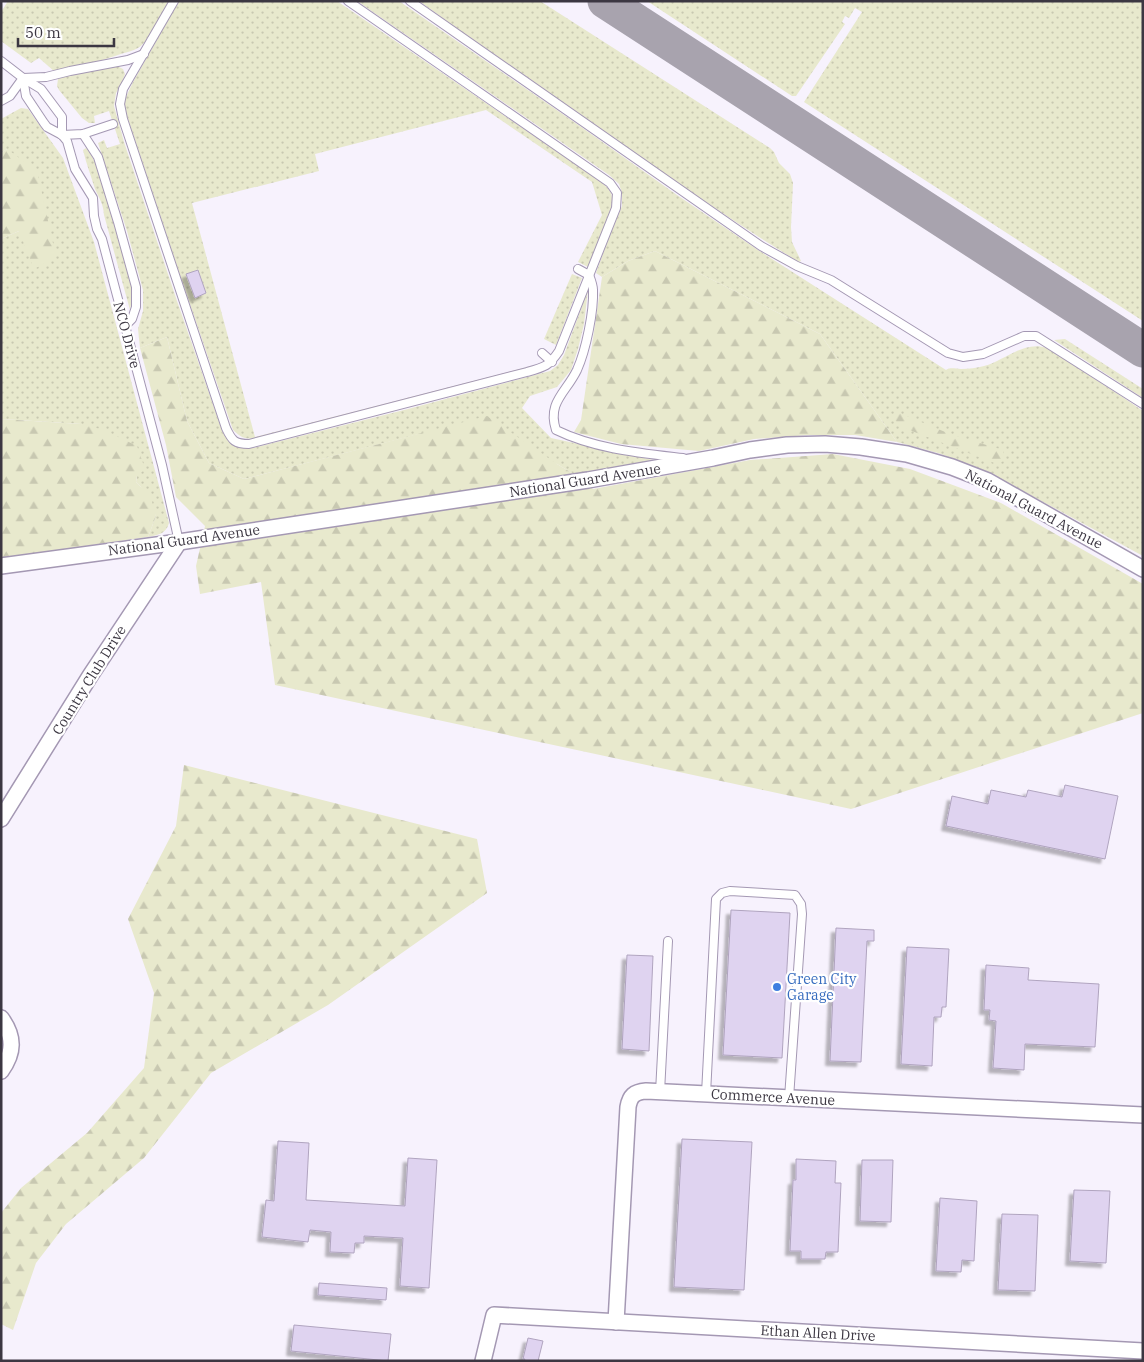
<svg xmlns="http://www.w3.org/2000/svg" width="1144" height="1362" viewBox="0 0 1144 1362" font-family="'IBM Plex Serif',serif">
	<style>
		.grass { fill: url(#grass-dots); fill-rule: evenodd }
		.forest { fill: url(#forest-firs) }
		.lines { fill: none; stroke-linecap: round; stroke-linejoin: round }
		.taxiway { stroke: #a8a3ae; stroke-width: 35 }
		.building { fill: #dfd3f0; stroke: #b0a4bf; filter: url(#shadow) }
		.lane-casing { stroke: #a498b3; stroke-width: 10 }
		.street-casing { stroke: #a498b3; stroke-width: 18 }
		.lane { stroke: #fff; stroke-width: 8 }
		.street { stroke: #fff; stroke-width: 15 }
		.shop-dot { fill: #3f7fe0; stroke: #fff; stroke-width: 2 }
		.labels { text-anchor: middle; stroke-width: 4.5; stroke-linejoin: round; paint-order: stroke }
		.street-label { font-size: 14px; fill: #3c3742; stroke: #fff }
		.shop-label { font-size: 14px; fill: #366cbe; stroke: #fff; text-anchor: start }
	</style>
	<defs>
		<pattern id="grass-dots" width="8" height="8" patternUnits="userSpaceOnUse" patternTransform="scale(1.25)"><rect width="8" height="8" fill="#e8e9cd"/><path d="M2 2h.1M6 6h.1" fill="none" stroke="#c8c8b1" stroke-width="1.8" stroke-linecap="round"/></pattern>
		<pattern id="forest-firs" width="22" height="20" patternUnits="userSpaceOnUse" patternTransform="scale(1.25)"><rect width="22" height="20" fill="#e8e9cd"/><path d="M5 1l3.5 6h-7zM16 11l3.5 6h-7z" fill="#c8c8b1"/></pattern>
		<filter id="shadow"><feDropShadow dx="-4.5" dy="4.5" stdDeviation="1" flood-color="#0004"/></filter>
	</defs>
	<rect width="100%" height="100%" fill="#f7f2fd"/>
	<g class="grass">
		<path d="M8,1H170C162,15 155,33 143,44C135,52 125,52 115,56C95,63 75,67 55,72L39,58L31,63L1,41V12Z"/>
		<path d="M179,1H337L591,175C598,180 607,185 611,193C617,209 595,251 588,267L578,262L602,215L592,182L486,110L315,154L319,171L192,203L255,437L535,365L536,367L261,438C248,439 243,440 233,430L180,275L125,110V99L133,82ZM197,270L206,293L195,298L186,275Z"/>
		<path d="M357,1H399L577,124L677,195L758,250L946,370C951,367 955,369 961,369C969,369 977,368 984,366C1006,360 1024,340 1047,348L1121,396L1143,411V556L986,471L938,453L897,442L820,334L655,251L628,261L602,277L596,273L608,240L622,206V193L619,184L609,175Z"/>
		<path d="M419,1H540L770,148L774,152L779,163L790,174L793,183L791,227L792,242L801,261L799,262C718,213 642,157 564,103C516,69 467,36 419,1Z"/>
		<path d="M647,1H1143V321L804,102L862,12L855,8L849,18L845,16L842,22L845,24L796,96H792Z"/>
		<path d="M117,66L123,69L125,74L122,83L116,93L114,106L124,142L177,301L223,433L253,448L408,409L550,371L558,365L564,355L588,290L584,324L578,349L571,370L557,387L530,396L522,408L551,438L658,461L577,476L557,464L419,434L244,479L209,463L187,421L167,337L140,348L138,329L143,311V290L127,231L98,143L104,140L107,148L120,144L109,111L94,116L95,123H89L82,118L59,90L57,86L58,79L72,74Z"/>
		<path d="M21,108L28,109L63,158L94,242L169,523C166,534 158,535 148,537L156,516L141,487L136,482L137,476L81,424L1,419V239L19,231L7,149L1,153V119Z"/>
		<path d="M86,148C100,162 111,214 117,235C122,253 130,272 132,291C133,298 131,304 130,310L104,215C103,203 100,200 95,189C91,176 86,163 83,150Z"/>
		<path d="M572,274L582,278L556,345L544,339Z"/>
		<path d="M1065,339L1143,389V398L1054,340Z"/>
	</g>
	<g class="forest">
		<path d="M7,149L37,171L56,257L34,269L19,231L1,239V153Z"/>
		<path d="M655,251L820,334L897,442L855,435H809L754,439L699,451L621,444L574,432L581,420L602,277L628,261Z"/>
		<path d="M167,337L187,421L209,463L244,479L487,416L557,464L577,476L593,489L750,460L833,454L910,469L1001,503L1143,584V713L851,809L275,685L261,582L200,594L196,566L205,526L176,497L166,445L140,348Z"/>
		<path d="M897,412L950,434L1003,450L1005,460L997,464L899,426L894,418Z"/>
		<path d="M1,419L81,424L104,430L137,446L145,469L137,476L136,482L141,487L149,491L156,516L148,537L1,558Z"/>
		<path d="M184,765L477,839L487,893L328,1005L211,1073L144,1158L66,1224L36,1263L13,1330L1,1324V1213L21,1188L87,1133L144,1068L154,993L128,919L176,826Z"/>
	</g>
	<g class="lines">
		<path class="taxiway" d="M605,1L1143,350"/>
	</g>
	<g class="building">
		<path d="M198,270L206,293L195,298L186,274Z"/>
		<path d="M1065,785L1118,796L1105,859L946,826L952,796L988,804L991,790L1026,797L1028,790L1062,797Z"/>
		<path d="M731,910L790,913L782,1058L723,1055Z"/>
		<path d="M836,928L874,930V941H867L861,1062L830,1061Z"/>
		<path d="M907,947L949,949L946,1007H942L941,1017H934L932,1066L901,1064Z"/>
		<path d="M627,955L653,956L649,1051L622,1049Z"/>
		<path d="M986,965L1029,968L1028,980L1099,984L1095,1047L1025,1044L1024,1070L993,1068L996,1021L989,1020L990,1010H984Z"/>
		<path d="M682,1139L752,1142L744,1290L674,1287Z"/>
		<path d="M278,1141L309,1143L306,1200L405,1206L408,1158L437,1160L429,1288L400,1286L403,1238L364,1236V1243H355L354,1253L330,1252L331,1232L310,1230L308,1242L262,1237L266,1200L274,1201Z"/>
		<path d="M796,1159L836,1161L835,1183H841L838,1252H826L825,1259H801V1251H790L793,1180H796Z"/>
		<path d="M862,1160H893L891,1222L860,1221Z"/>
		<path d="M1074,1190L1110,1191L1106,1263L1070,1261Z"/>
		<path d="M940,1198L977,1201L974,1261L962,1260L961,1272L936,1271Z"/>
		<path d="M1002,1214L1038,1215L1035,1291L998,1290Z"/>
		<path d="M319,1283L387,1288L386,1300L318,1295Z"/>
		<path d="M294,1325L391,1334L388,1361L291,1351Z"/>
		<path d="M528,1338L543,1341L538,1361H524L525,1359H523Z"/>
	</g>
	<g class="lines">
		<defs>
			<g id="lane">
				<path d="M174,1L123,89L120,104L123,119L226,428C232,441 235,444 249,444L527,372C545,367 549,366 559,351L616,208L617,193L610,183L348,1"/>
				<path d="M410,1L761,246L797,266L831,280L948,353L963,357L983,354L1024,336H1036L1143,404"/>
				<path d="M1,61L23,78L41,89L62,117V135"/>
				<path d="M23,78L26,96L44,123L47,127L62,135L67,141L75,169L93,198L94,216L97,229L102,239L162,465L179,542"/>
				<path d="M23,78L46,77L70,71L128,60L144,54"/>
				<path d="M1,101L10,96L23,78"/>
				<path d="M83,134L98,157L118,222L136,287V307L132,319L125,326"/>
				<path d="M62,135L83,134L113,124"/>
				<path d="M578,269L589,275C591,280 593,285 593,290C594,311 586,350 577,370C566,393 547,402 556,430C595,449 640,453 683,458"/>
				<path d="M542,353L552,362"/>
				<path d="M660,1092L668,941"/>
				<path d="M706,1094L716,899L722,893L730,891L795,895L801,904L802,914L789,1098"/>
			</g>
			<g id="street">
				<path d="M1,566L179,542L588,480L713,458L750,450L787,445L825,444L861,447L907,454L952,467L988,481L1143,569"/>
				<path d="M1,819L90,676L179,542"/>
				<path d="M1,1018C15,1037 14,1053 1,1071"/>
				<path d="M616,1322L628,1107C630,1096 634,1092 646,1091L1143,1115"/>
				<path d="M483,1361L494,1315L1143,1351"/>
			</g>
		</defs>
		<use href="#lane" class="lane-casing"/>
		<use href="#street" class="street-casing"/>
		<use href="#lane" class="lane"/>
		<use href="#street" class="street"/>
	</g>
	<circle class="shop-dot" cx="777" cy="987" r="5"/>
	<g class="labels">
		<g class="street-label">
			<text transform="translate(127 335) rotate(75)" y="5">NCO Drive</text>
			<text transform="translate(585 480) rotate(-9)" y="5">National Guard Avenue</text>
			<text transform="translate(1034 509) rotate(28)" y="5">National Guard Avenue</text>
			<text transform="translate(184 540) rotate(-8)" y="5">National Guard Avenue</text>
			<text transform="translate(89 680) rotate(-58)" y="5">Country Club Drive</text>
			<text transform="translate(773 1097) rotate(3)" y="5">Commerce Avenue</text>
			<text transform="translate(818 1333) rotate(3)" y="5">Ethan Allen Drive</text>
		</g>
		<g class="shop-label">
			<text x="787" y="984">Green City<tspan x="787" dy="16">Garage</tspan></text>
		</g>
	</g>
	<rect width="1144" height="1362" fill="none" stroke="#3c3742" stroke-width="5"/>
	<path d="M18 38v8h96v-8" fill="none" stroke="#3c3742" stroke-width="2.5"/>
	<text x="25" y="38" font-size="15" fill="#3c3742" stroke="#ffffff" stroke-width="4" paint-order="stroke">50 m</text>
</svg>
